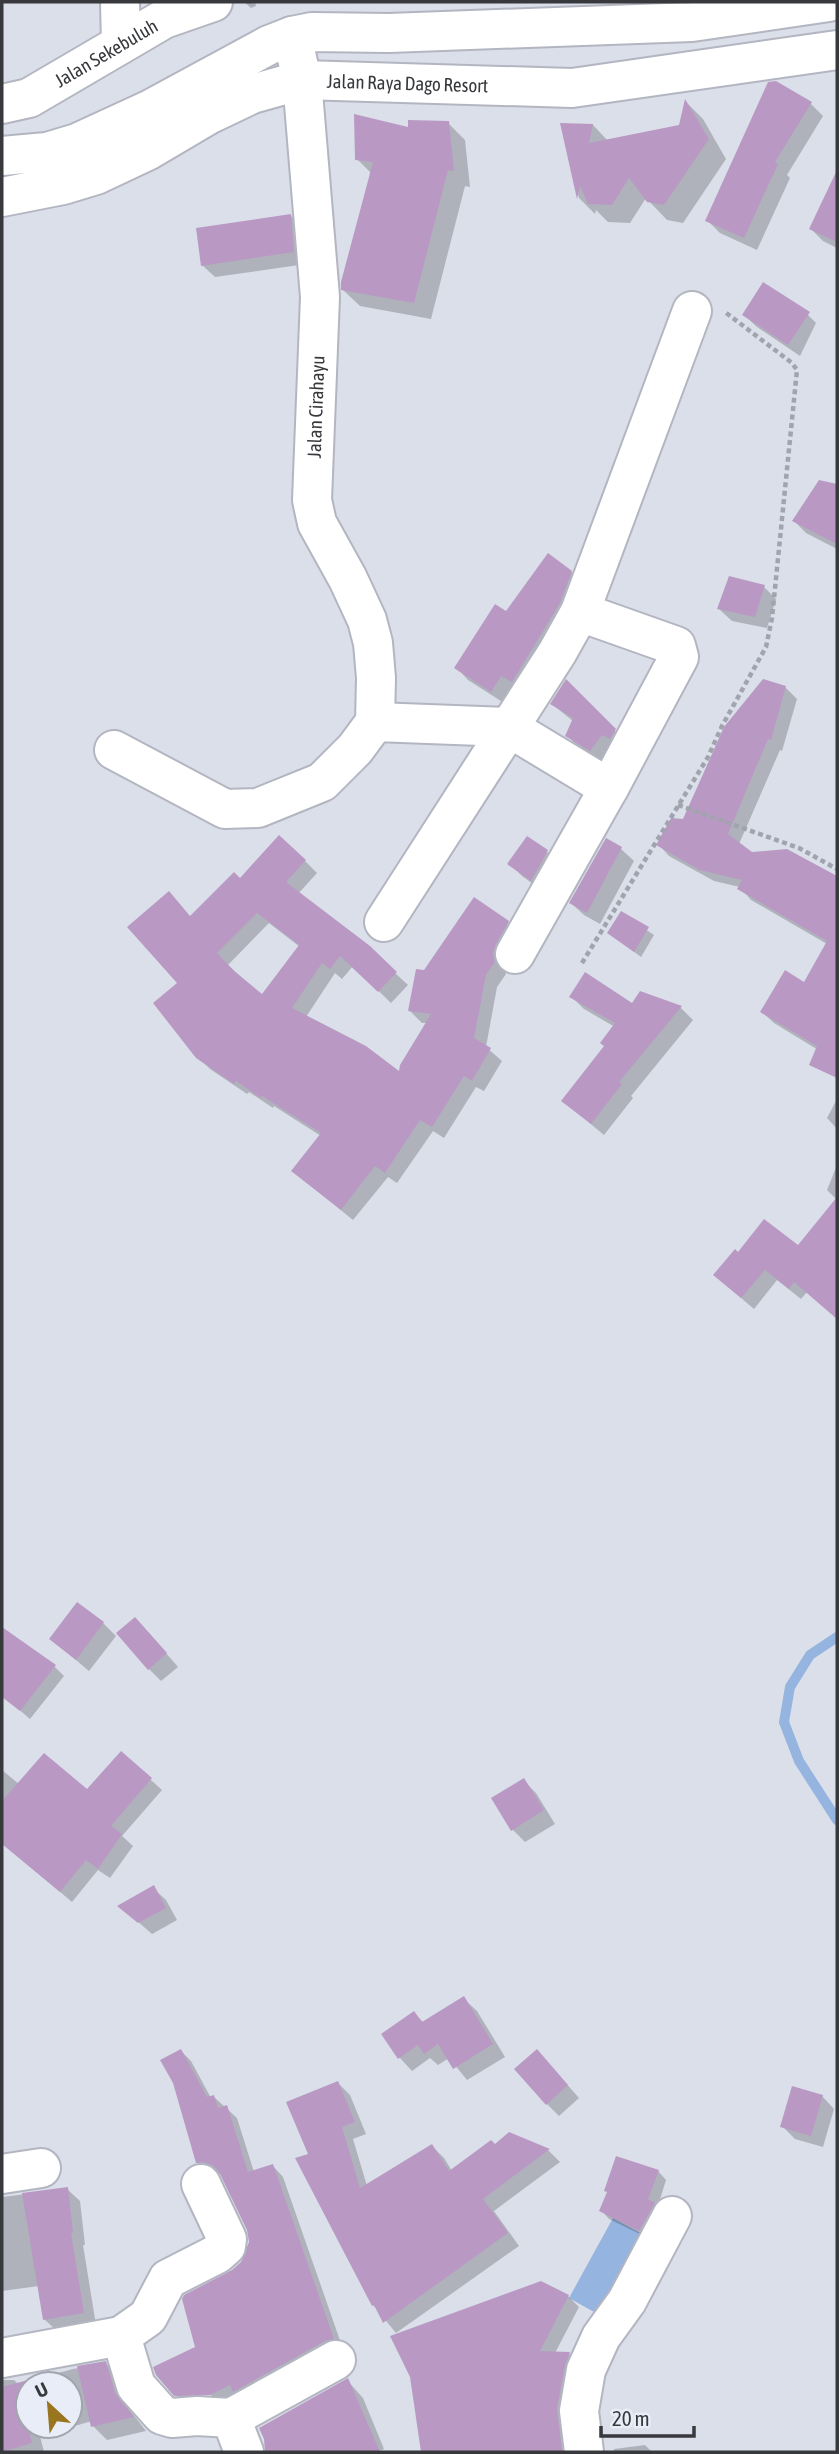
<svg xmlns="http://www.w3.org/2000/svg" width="839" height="2454" viewBox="0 0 839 2454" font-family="'Asap Condensed',sans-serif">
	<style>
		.water { fill: #95b4df }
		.shadow { fill: #0003; fill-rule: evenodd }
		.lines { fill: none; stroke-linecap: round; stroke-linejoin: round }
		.stream { stroke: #95b4df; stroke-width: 10 }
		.building { fill: #b999c4; fill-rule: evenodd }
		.minor-casing { stroke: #b3b6c1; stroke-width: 42 }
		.path { stroke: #a1a4ad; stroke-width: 4.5; stroke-dasharray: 5 3.5; stroke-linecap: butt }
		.minor { stroke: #fff; stroke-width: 38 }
		.labels { text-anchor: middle; stroke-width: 5; stroke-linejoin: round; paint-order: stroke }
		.street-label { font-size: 19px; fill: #37393d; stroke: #e9edf7 }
	</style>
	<rect width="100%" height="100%" fill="#dbdfea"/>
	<path class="water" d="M613,2218L657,2242L612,2322L569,2298Z"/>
	<g class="shadow">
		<path d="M244,2H255L256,6L251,8Z"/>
		<path d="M686,102L703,119L726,159L683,223L667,220L646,198L630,223L608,222L596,210L595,214L579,198L562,125H593L608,141L681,127Z"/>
		<path d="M811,104L823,116L787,175L790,178L757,250L720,233L707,220Z"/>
		<path d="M448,123L465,140L470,187L465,186L431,319L360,306L343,290L371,173L357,159L410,129Z"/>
		<path d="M831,186L837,189V248L823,241L811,229Z"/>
		<path d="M291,216L303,229L306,264L215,277L202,265Z"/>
		<path d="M803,310L816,323L800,356L757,327L744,315Z"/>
		<path d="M820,482L837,486V549L806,533L794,521Z"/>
		<path d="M571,572L584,585L504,703L468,680L456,667L507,613Z"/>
		<path d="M764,587L776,599L767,628L732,621L719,609Z"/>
		<path d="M567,682L627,743L603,762L579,748L567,735L574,722L552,704Z"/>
		<path d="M785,687L797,699L782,751L780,750L739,844L752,854L787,851L837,878V1038L828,1056L774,1023L762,1012L805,984L827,944L751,900L740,887L714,881L669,856L658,844L684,821Z"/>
		<path d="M527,838L547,852L560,864L544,892L522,876L510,864Z"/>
		<path d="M606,841L621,849L634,861L600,924L584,915L571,903Z"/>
		<path d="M305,861L317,873L298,894L368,948L408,985L391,1003L353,966L342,979L335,973L306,1017L400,1074L427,1023H422L410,1011L425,971L508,922L519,934L504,966L506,974L497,987L486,1047L502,1061L484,1091L476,1087L444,1138L433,1131L397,1183L388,1177L353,1220L293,1171L321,1136L274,1106L273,1108L249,1092L247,1094L210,1069L198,1057L180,983V905L191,918L240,880ZM269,923L300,947L262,996L228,965Z"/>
		<path d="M621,913L654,935L641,957L609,933Z"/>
		<path d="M641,993L681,1008L693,1020L631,1096L633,1098L604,1135L563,1101L606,1046L615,1027L584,1009L572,997L632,1006Z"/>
		<path d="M837,1099V1129L827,1118Z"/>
		<path d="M837,1165V1200L827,1190Z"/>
		<path d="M830,1208L837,1214V1319L807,1292L801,1299L777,1280L754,1309L727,1286L738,1254L798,1248Z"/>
		<path d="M103,1623L116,1636L89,1671L51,1639Z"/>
		<path d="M2,1629L54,1666L64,1676L30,1719L2,1695L15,1675L2,1666Z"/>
		<path d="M147,1631L178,1667L161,1681L149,1669Z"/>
		<path d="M121,1753L162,1790L122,1836L133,1846L110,1878L98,1870L72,1902L2,1843V1770L19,1784L87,1792Z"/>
		<path d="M523,1780L536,1793L555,1824L525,1842L513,1830L494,1798Z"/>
		<path d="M153,1888L166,1900L177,1920L152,1934L120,1906Z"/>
		<path d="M464,1999L477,2011L505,2057L467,2080L449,2058L438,2065L430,2058L412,2071L400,2058L383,2035L414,2013L424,2023Z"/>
		<path d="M181,2051L191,2061L211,2098L214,2097L237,2118L254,2172L273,2166L283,2177L343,2349L219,2404L191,2372L203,2404L187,2406L176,2395L233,2272L242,2263L250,2241L248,2229L223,2175L215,2172L208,2173L197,2162Z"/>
		<path d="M549,2064L579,2098L559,2116L547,2104Z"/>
		<path d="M338,2083L350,2095L366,2134L353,2139L367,2186L432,2146L444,2158L452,2171L495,2146L509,2134L549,2151L560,2162L494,2211L519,2246L396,2333L373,2305L310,2155Z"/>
		<path d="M822,2096L834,2109L823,2147L795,2139L782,2126Z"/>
		<path d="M658,2171L666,2180L648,2238L609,2219L601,2210Z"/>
		<path d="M67,2189L80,2201L85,2245H83L96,2325L57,2331L44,2319L39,2286L2,2291V2197Z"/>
		<path d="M568,2296L579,2307L555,2353L569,2354L580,2365L571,2452H439Z"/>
		<path d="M105,2363L120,2377L129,2409L146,2431L107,2440L93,2426L92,2421L40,2436L44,2452H2V2380H14L18,2384L73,2369ZM28,2384H70V2426H28Z"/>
		<path d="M347,2380L363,2398L384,2449L377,2452H267L266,2438Z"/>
		<path d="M645,2445L652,2452H614V2449Z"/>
	</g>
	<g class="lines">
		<path class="stream" d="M837,1637L810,1655L790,1687L784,1722L799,1761L837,1820"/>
	</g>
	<g class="building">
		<path d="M776,81L812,102L775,162L778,164L744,238L705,221L768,82Z"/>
		<path d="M685,99L709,139L664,205L647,202L629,178L612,205L588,204L580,186L577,199L560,123L593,124L589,143L679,125Z"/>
		<path d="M354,114L408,127V120L449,121L454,171L448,170L414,303L341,290V282L373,162L355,160Z"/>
		<path d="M837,170V242L809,229Z"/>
		<path d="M291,214L294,252L201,266L196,228Z"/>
		<path d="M763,282L810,312L788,345L742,315Z"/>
		<path d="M819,480L837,484V544L792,521Z"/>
		<path d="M548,553L572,571L560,603L512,682L501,676L491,692L454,668L495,604L506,611Z"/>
		<path d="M729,576L765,585L755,617L717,609Z"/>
		<path d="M566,679L616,729L610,739L602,735L590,751L565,736L573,718L550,704Z"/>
		<path d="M763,679L786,686L771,740L768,739L728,834L752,852L787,849L837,876V1078L809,1065L817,1046L760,1012L785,970L804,982L827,941L737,889L742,880L700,870L656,845L671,818L683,819L724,727Z"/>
		<path d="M279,835L306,860L286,882L370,946L397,972L378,992L340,956L330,969L322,963L292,1008L366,1046L399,1071L400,1065L431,1014L408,1011L416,969L424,970L474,897L509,921L496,944L493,954L495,962L486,975L474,1038L491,1048L472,1081L464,1076L432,1127L420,1120L385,1173L375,1166L341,1210L291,1171L321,1133L262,1096L261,1098L236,1081L234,1084L196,1058L153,1003L177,983L127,927L169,891L190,916L234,872L240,878ZM257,913L299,945L262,994L234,971L217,953Z"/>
		<path d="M527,836L548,850L531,881L507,864Z"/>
		<path d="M606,838L622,847L587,913L569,903Z"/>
		<path d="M621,911L649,927L634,952L607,933Z"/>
		<path d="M585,972L632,1003L640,991L682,1006L619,1082L622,1084L591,1124L561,1101L604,1046L600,1043L615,1023L569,997Z"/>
		<path d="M837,1197V1319L794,1282L789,1289L765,1270L741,1298L713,1275L735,1249L738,1252L764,1219L798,1245Z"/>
		<path d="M77,1602L104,1622L76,1660L49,1639Z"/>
		<path d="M135,1617L167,1653L148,1670L116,1633Z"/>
		<path d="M2,1627L56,1665L20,1711L2,1697Z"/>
		<path d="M121,1751L152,1778L111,1826L122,1834L98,1869L86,1860L60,1892L2,1844V1801L44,1753L87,1789Z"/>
		<path d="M524,1778L544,1810L511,1831L491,1798Z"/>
		<path d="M154,1885L166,1908L138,1923L117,1906Z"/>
		<path d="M464,1996L493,2044L453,2069L438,2044L424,2054L418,2045L398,2059L381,2034L414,2011L422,2022Z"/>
		<path d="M181,2049L207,2097L214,2095L218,2108L227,2105L248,2172L273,2164L334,2339L325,2341L233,2392L230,2385L210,2395L174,2396L156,2375L153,2367L195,2347L182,2299L184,2295L232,2270L241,2262L249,2242L247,2230L220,2174L214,2166L203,2162L196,2163L173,2083L160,2060Z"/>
		<path d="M537,2049L568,2085L546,2105L514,2069Z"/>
		<path d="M338,2081L355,2122L342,2127L360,2188L432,2144L449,2171L491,2140L495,2144L509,2132L550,2149L483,2199L508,2233L383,2323L374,2305L372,2306L295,2158L308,2154L286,2102Z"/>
		<path d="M792,2086L823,2095L811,2136L780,2127Z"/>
		<path d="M616,2156L659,2170L648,2199L655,2203L639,2231L599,2211L607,2192L604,2191Z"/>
		<path d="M68,2187L73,2233H71L84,2313L43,2320L22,2193Z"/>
		<path d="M541,2281L569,2295L540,2351L570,2352L565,2366L557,2408L562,2452H421L410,2377L390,2336Z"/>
		<path d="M106,2361L115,2393L134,2417L91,2427L77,2366Z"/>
		<path d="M348,2378L380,2452H265L264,2439L259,2428Z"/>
		<path d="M28,2380V2426L32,2443L2,2452V2387Z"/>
	</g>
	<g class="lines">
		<defs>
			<g id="minor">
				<path d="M120,2L121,44"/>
				<path id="s1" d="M2,104L29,98L164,19L213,2"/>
				<path d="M2,156L47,152L77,143L151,109L269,45L292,36L312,32L389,33L692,22L829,2"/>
				<path id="s2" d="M2,197L63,185L96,175L149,150L210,114L252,94L302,80L572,88L837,50"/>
				<path d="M375,722L508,727L609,788"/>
				<path id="s3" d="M114,750L225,809L258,808L322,782L355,749L375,722L376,678L373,643L367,620L348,579L317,523L312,500L320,297L302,80L292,36"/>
				<path d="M384,922L557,653L580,612L692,311"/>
				<path d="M515,954L609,788L679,657L676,646L580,612"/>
				<path d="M2,2174L41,2168"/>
				<path d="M121,2336L148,2317L168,2279L217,2254L226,2246L227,2239L201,2184"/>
				<path d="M2,2358L121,2336L136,2386L162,2415L172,2418L197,2416L231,2418L244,2452"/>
				<path d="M231,2418L336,2360"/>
				<path d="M584,2452L579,2411L586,2370L601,2337L627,2301L672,2216"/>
			</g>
		</defs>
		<use href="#minor" class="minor-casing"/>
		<g class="path">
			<path d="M678,805L799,848L837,869"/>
			<path d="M582,963L708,757L722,726L766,647L772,618L797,370L792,363L725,312"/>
		</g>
		<use href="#minor" class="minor"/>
	</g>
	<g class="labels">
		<g class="street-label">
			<text dy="7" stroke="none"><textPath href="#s1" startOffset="117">Jalan Sekebuluh</textPath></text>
			<text dy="7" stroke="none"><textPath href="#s2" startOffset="430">Jalan Raya Dago Resort</textPath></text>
			<text dy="7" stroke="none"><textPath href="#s3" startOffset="637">Jalan Cirahayu</textPath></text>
		</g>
	</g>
	<rect width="839" height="2454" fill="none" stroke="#37393d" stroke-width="7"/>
	<g transform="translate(49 2405) rotate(334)"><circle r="33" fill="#e9edf7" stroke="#a2a5ad" stroke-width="2"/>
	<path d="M0-5L12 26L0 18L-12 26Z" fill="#99751f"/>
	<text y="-10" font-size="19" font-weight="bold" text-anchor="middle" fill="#37393d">U</text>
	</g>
	<path d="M601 2426v10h93v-10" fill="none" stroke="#37393d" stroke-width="3.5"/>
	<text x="612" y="2426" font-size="21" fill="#37393d" stroke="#e9edf7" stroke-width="5" paint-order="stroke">20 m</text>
</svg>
